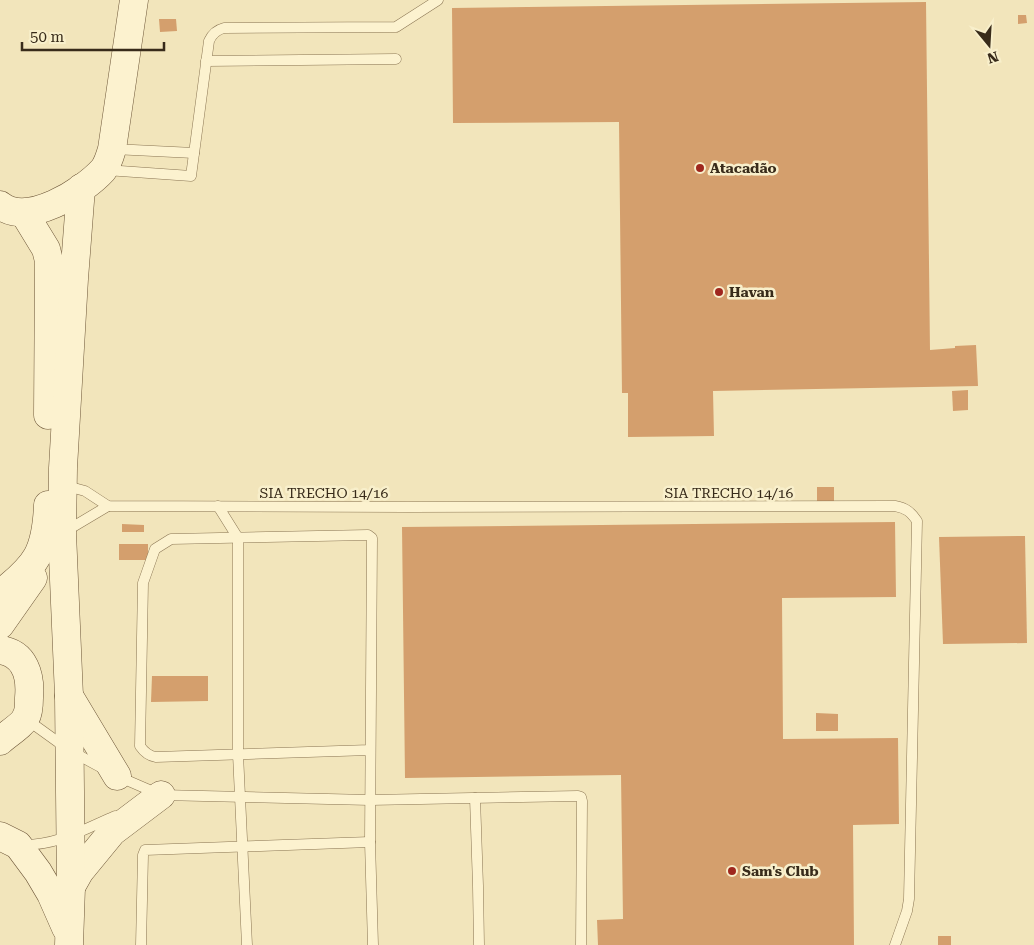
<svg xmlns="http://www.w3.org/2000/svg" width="1034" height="945" viewBox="0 0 1034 945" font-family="'Roboto Serif',serif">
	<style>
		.building { fill: #d49f6d }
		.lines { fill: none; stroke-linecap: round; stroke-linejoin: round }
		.lane-casing { stroke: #8a7553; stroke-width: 11 }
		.secondary-casing { stroke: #6c5537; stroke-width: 29 }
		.lane { stroke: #fcf2cf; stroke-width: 10 }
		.secondary { stroke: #fcf2cf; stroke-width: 28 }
		.poi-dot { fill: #9f271e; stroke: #f8efcb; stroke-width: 2 }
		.labels { text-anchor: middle; stroke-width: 5; stroke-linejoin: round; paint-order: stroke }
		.poi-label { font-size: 14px; font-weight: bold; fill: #382b1a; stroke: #f8efcb; text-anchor: start }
		.street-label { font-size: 14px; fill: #382b1a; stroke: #f8efcb }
	</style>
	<rect width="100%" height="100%" fill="#f2e5bb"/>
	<g class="building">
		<path d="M926,2L930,350L955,348V346L976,345L978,386L713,391L714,436L628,437V393H622L619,122L453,123L452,8Z"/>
		<path d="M1018,15H1026L1027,23L1018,24Z"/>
		<path d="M159,19H176L177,31L160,32Z"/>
		<path d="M968,390V410L953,411L952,391Z"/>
		<rect x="817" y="487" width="17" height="14"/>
		<path d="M895,522L896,597L782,598L783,739L898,738L899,824L853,825L854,945H598L597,920L623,919L621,775L405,778L402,527Z"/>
		<path d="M122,524L144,525V532H122Z"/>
		<path d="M1025,536L1027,643L943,644L939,537Z"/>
		<rect x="119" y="544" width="29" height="16"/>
		<path d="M152,676H208V701L151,702Z"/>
		<path d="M816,713L838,714V731H816Z"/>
		<rect x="938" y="936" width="13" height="9"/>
	</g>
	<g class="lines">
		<defs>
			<g id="lane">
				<path d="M206,61L396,59"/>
				<path d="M113,149L194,153"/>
				<path d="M106,170L191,176L209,41C212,34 216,30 224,28L396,27L438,0"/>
				<path d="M63,485L85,491L108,506L408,507L895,506C906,508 911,512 917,521L909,899L907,911L895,945"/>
				<path d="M218,506L238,538V754L247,945"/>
				<path d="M66,531L108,506"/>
				<path d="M26,719L69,750L104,769"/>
				<path d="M370,750L156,757C149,756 144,752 140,746L143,583L155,549L171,539L368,535L372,538L370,842L373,945"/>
				<path d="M117,776L161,795L370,800L578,796L581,797L582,801L581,945"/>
				<path d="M475,798L478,886L479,945"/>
				<path d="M22,845C58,845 83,830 115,816"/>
				<path d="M141,945L143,855L145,850L370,842"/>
			</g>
			<g id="secondary">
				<path d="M0,205C27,227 83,192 103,170C107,165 110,156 112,149L134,0"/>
				<path d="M24,213L46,249L49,261L48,415"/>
				<path d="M0,594C37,565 46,552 48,505"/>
				<path d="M0,625L33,578"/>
				<path d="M0,650C25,653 31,676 29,698C29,704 29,712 26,717C23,725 6,735 0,741"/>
				<path d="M69,696L117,776"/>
				<path d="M0,836L18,845L38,872L51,894L66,928"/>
				<path d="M71,887L80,871L112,832L161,795"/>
				<path d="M69,945L71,887L69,696L62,533L63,468L74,279L81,188"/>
			</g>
		</defs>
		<use href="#lane" class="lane-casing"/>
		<use href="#secondary" class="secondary-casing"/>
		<use href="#lane" class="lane"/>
		<use href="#secondary" class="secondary"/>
	</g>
	<g class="poi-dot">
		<circle cx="700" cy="168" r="5"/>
		<circle cx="719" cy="292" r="5"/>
		<circle cx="732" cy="871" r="5"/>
	</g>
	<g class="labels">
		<g class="poi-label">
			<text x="710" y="173">Atacadão</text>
			<text x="729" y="297">Havan</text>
			<text x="742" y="876">Sam's Club</text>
		</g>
		<g class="street-label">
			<text x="324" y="498">SIA TRECHO 14/16</text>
			<text x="729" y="498">SIA TRECHO 14/16</text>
		</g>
	</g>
	<g transform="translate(989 45) rotate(162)" stroke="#f8efcb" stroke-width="4" paint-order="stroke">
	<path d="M0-4L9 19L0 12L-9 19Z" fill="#382b1a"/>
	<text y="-8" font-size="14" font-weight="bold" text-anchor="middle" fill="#382b1a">N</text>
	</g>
	<path d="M22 42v8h142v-8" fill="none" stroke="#382b1a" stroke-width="2.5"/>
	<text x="30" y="42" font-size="15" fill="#382b1a" stroke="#f8efcb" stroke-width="4" paint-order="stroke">50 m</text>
</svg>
